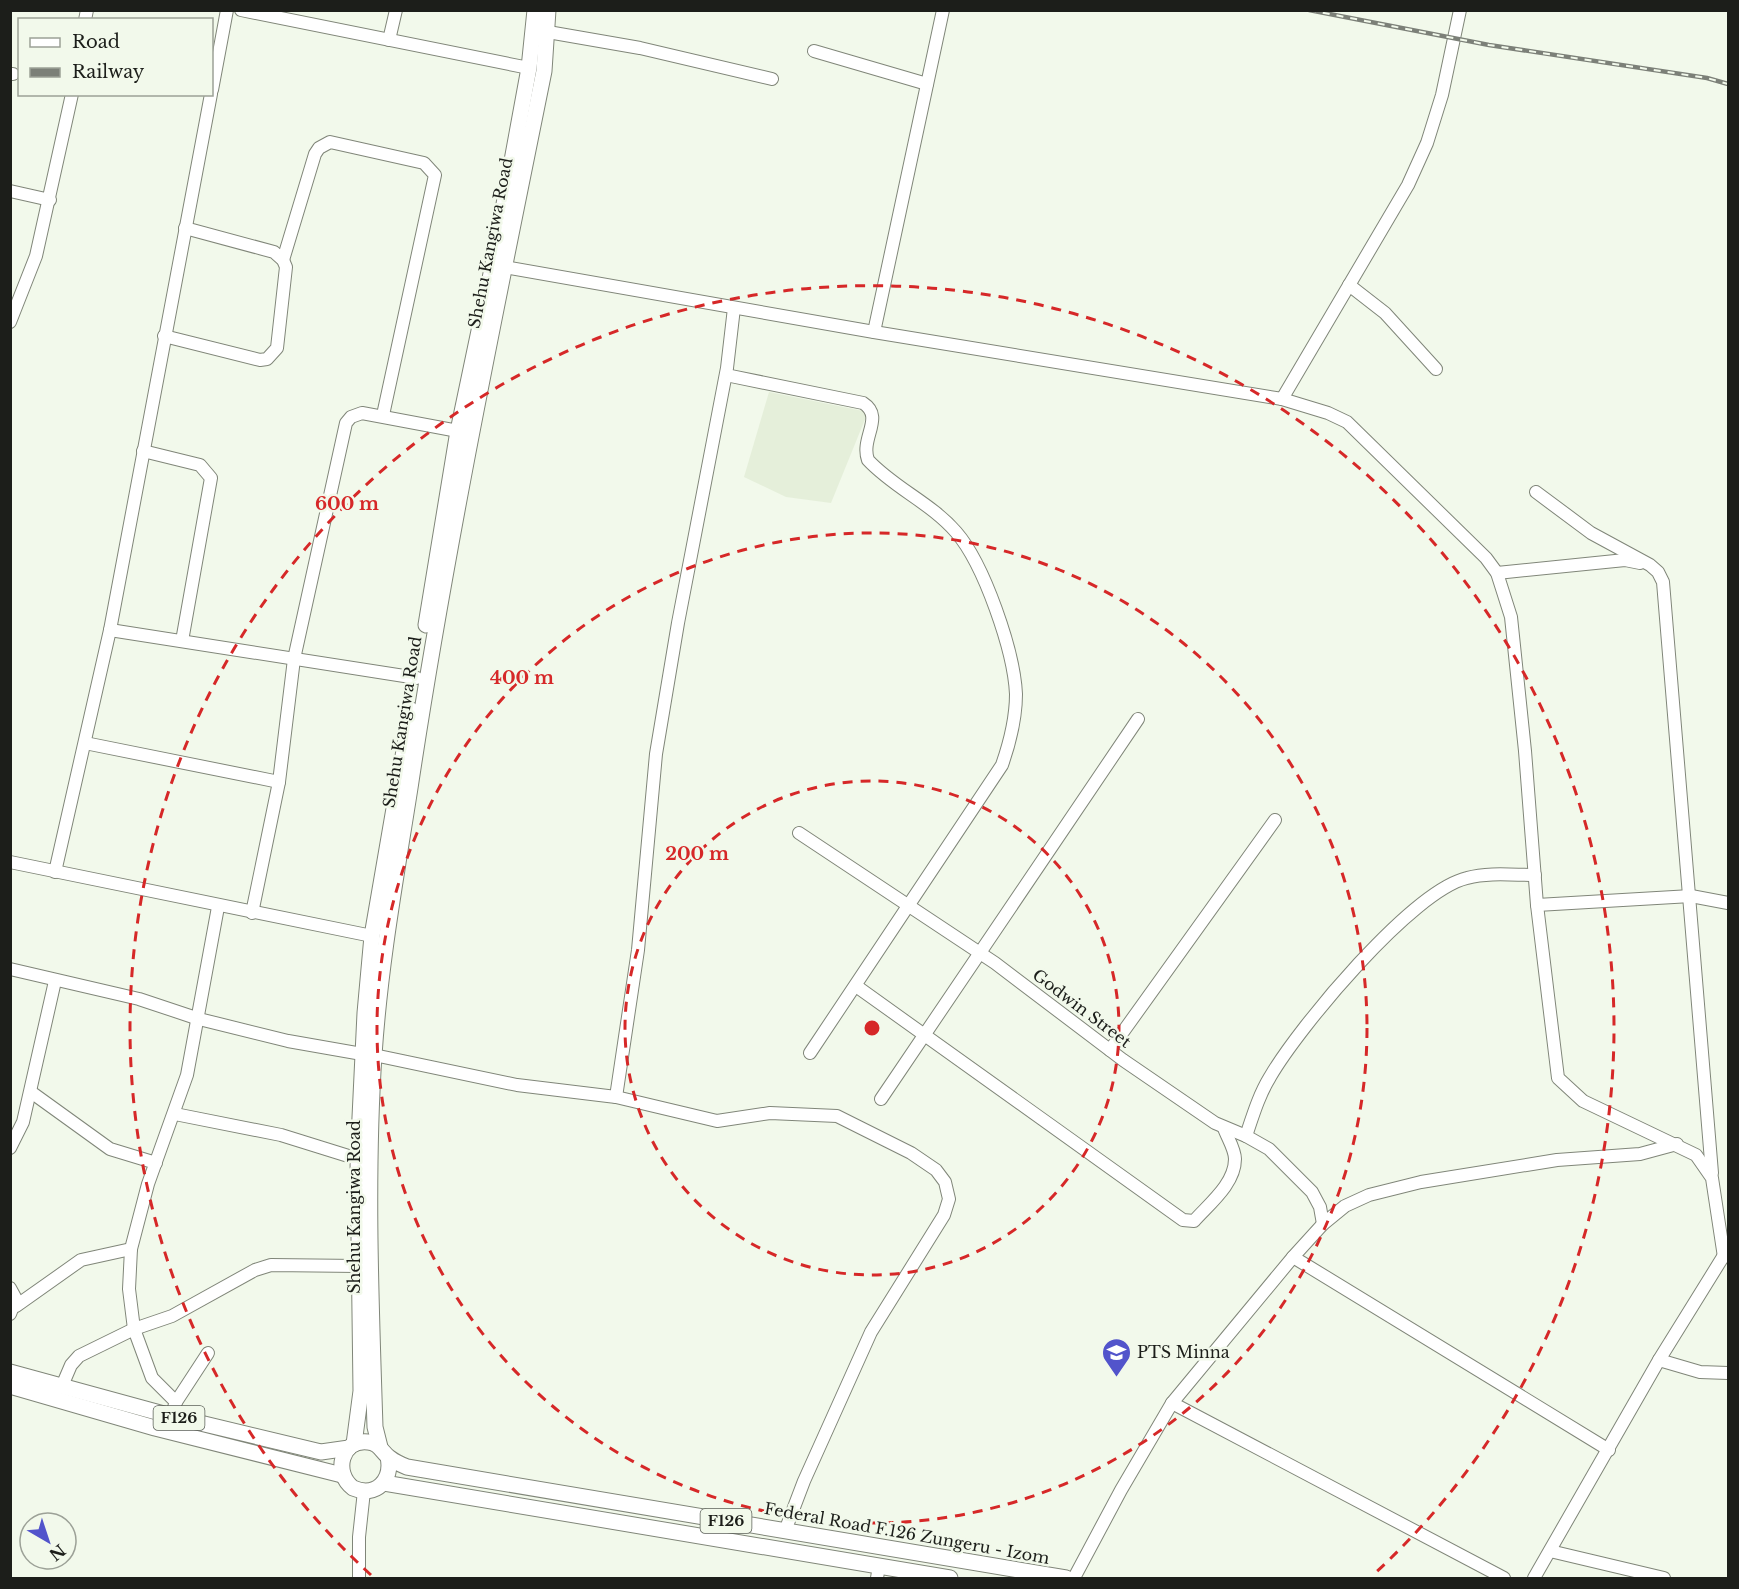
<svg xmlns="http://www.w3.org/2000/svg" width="1739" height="1589" viewBox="0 0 1739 1589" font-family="'Libre Baskerville',serif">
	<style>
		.built { fill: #e5efda }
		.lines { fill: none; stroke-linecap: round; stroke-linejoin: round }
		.minor-casing { stroke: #808679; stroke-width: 14 }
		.major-casing { stroke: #808679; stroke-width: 17 }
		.minor { stroke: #fff; stroke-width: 12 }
		.major { stroke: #fff; stroke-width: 15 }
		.rail-casing { stroke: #7c8078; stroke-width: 4.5 }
		.rail { stroke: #f2f9eb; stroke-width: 2; stroke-dasharray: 7; stroke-linecap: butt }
		.ring { fill: none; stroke: #d62828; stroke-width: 3; stroke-dasharray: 10 8 }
		.labels { text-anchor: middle; stroke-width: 5; stroke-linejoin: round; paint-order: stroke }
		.shield { fill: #f2f9eb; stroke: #5c6059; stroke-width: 1.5 }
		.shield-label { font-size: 15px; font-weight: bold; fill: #1c1e1a }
		.street-label { font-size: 16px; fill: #1c1e1a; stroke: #f2f9eb }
		.poi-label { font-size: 16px; fill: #1c1e1a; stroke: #f2f9eb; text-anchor: start }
		.centre { fill: #d62828; stroke: #f2f9eb; stroke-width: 3 }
		.ring-label { font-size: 18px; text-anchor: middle; font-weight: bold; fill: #d62828; stroke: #f2f9eb; stroke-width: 5; stroke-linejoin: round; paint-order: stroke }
	</style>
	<rect width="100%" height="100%" fill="#f2f9eb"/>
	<path class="built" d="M769,392L868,412L831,503L786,497L744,477Z"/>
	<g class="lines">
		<defs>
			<g id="minor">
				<path d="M241,10L529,68"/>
				<path d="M85,20L87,10"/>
				<path d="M548,32L640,48L772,79"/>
				<path d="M389,40L396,10"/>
				<path d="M814,51L927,84"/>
				<path d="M10,74H13"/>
				<path d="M212,90L227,10"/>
				<path d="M10,191L50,200"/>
				<path d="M283,260L315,154L319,148L330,142L424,163L435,175L383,415"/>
				<path d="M504,267L874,332L1282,399L1328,413L1347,422L1486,558L1497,573L1511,617L1525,751L1537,905L1558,1078L1583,1101L1696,1155L1712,1178L1724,1257"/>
				<path d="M1349,285L1385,313L1436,369"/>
				<path d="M10,322L36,256L72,94"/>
				<path d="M874,332L943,10"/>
				<path d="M164,336L260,360L267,359L277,348L286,267L283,260L274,252L185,228"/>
				<path d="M726,375L863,403C885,417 860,438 868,460C894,488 931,503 956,532C984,564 1014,651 1016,694C1016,718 1010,742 1002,765L810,1053"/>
				<path d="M1282,399L1408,185L1427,143L1442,95L1460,10"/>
				<path d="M143,451L200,465L211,478L182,641"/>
				<path d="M1536,492L1591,533L1650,565L1658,572L1663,582L1712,1173"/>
				<path d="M1497,573L1625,560L1640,563"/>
				<path d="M110,630L417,678"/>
				<path d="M85,743L279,782"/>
				<path d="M799,833L995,963L1123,1060L1215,1123L1246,1136L1269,1149L1312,1192L1320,1207L1323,1224"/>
				<path d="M10,862L372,936"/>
				<path d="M55,872L110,630L211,94"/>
				<path d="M1537,905L1691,896L1728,903"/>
				<path d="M252,913L279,782L294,659L346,423L351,417L362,413L458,431"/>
				<path d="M10,969L139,999L199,1019L288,1041L362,1054"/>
				<path d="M856,986L1183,1220L1194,1221C1209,1204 1235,1184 1235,1159C1235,1149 1227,1137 1224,1128"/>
				<path d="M1110,1050L1275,820"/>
				<path d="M374,1055L517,1085L616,1097L717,1121L770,1113L837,1116L911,1153L936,1170L945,1182L949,1199L944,1215L871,1332L804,1481L785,1531"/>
				<path d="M31,1092L110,1149L156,1163"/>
				<path d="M616,1097L638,950L656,754L678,623L727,368L734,308"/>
				<path d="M881,1099L1138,719"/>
				<path d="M175,1114L281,1135L358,1159"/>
				<path d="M1246,1136C1253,1115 1259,1095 1270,1077C1299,1027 1412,891 1467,878C1489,872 1513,875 1535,875"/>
				<path d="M10,1148L23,1122L55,981"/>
				<path d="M1293,1257L1609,1450"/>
				<path d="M10,1288L16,1299L10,1314"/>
				<path d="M16,1306L81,1260L131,1249"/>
				<path d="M1659,1360L1700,1372L1728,1373"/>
				<path d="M62,1386L71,1365L79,1356L134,1329L172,1316L255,1270L271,1265L358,1266"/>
				<path d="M176,1402L208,1353"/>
				<path d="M1172,1403L1504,1578"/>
				<path d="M171,1416L176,1402L152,1378L134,1329L129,1289L131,1249L148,1184L187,1075L218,907"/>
				<path d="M1550,1551L1664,1578"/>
				<path d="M359,1578V1537L364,1491"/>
				<path d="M877,1578L879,1566"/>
				<path d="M1074,1578L1121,1490L1172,1403L1293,1257L1323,1224L1345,1206L1369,1195L1421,1182L1557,1160L1640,1154L1677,1144"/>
				<path d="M1534,1578L1659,1360L1726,1252"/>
			</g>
			<g id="major">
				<path d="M426,625L458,431L493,264L529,68L535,10"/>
				<path d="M10,1372L171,1416L321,1452L349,1448"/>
				<path d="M10,1386L155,1428L342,1475"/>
				<path d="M354,1444L361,1391L358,1159L365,1013L372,936L411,710"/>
				<path d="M380,1447L375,1427C371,1303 366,1178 374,1055C380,965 396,877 410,788C446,548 496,309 544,71L548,10"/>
				<path d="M388,1457C393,1480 376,1498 353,1488C333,1473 341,1439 368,1442C380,1443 382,1453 390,1458C395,1462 402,1465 407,1467L1066,1578"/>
				<path d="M384,1483L950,1578"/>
			</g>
		</defs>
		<use href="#minor" class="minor-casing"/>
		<use href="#major" class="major-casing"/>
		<use href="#minor" class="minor"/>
		<use href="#major" class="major"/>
		<defs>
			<path id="rail" d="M1309,10L1489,45L1707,78L1728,84"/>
		</defs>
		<use href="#rail" class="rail-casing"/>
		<use href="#rail" class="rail"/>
	</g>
	<g class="ring">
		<circle cx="872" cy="1028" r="247"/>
		<circle cx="872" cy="1028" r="495"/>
		<path d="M371 1575A742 742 0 1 1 1373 1575"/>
	</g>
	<defs>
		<symbol id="university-pin" viewBox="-11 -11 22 30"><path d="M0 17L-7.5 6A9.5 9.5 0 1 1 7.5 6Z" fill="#5254cb" stroke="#f2f9eb"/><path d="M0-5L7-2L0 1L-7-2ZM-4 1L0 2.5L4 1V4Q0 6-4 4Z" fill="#fff"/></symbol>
	</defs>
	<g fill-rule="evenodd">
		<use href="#university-pin" x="1100" y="1336" width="33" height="45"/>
	</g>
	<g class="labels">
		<g class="shield">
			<rect x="153.5" y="1406" width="51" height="24" rx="4.5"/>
			<rect x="700.5" y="1509" width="51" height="24" rx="4.5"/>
		</g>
		<g class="shield-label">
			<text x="179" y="1423">F126</text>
			<text x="726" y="1526">F126</text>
		</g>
		<g class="street-label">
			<text transform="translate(490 243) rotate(-79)" y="6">Shehu Kangiwa Road</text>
			<text transform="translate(402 722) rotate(-81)" y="6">Shehu Kangiwa Road</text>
			<text transform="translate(1082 1008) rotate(37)" y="6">Godwin Street</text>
			<text transform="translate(354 1207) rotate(-90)" y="6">Shehu Kangiwa Road</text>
			<text transform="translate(907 1533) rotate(10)" y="6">Federal Road F.126 Zungeru - Izom</text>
		</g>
		<g class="poi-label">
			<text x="1137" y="1358">PTS Minna</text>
		</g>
	</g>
	<circle cx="872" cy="1028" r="9" class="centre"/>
	<g class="ring-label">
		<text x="347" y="510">600 m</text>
		<text x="522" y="684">400 m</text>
		<text x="697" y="860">200 m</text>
	</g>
	<rect width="1739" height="1589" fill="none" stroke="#1c1e1a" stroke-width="24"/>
	<rect x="18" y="18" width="195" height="78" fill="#f2f9eb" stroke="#9ca197" stroke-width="1.5"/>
	<rect x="30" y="38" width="30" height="9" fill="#ffffff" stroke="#9ca197" stroke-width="1.5"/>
	<text x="72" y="48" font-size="18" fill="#1c1e1a">Road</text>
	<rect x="30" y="68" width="30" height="9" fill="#7c8078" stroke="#9ca197" stroke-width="1.5"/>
	<text x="72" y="78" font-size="18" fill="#1c1e1a">Railway</text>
	<g transform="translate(48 1541) rotate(141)"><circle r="28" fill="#f2f9eb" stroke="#9ca197" stroke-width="1.5"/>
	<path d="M0-4.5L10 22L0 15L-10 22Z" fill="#5254cb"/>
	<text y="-9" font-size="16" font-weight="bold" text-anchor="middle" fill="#1c1e1a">N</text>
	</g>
</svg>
